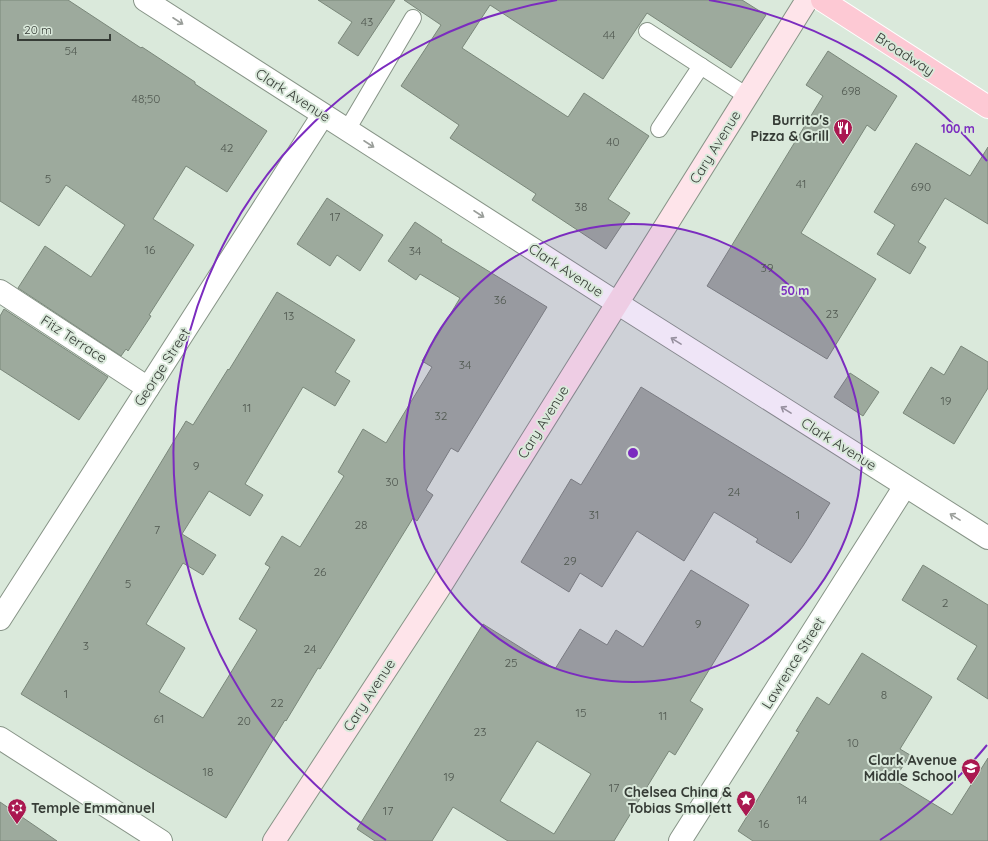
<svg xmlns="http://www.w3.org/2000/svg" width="988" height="841" viewBox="0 0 988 841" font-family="Quicksand,sans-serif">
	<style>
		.building { fill: #9daa9d; stroke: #7a877a; fill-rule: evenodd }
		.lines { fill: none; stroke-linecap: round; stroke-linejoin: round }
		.service-casing { stroke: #879487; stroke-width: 18 }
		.minor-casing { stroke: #879487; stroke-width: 24 }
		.secondary-casing { stroke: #879487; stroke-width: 24 }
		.primary-casing { stroke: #fff; stroke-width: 24 }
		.service { stroke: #fff; stroke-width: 16 }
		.minor { stroke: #fff; stroke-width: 22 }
		.secondary { stroke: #fee4ea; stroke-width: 22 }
		.primary { stroke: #fdc9d4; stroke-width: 22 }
		.oneway { stroke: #9a9e9a }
		.ring { fill: none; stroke: #7b2cbf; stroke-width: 2 }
		.labels { text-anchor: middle; stroke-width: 4; stroke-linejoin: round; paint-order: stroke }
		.number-label { font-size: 12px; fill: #505850 }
		.street-label { font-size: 14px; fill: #363c36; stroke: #dae9db }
		.poi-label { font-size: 14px; font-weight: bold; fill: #363c36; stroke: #dae9db; text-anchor: end }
		.centre { fill: #7b2cbf; stroke: #dae9db; stroke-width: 2 }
		.ring-label { font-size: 12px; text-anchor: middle; font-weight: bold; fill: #7b2cbf; stroke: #dae9db; stroke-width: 4; stroke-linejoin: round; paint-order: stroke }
	</style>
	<rect width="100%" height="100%" fill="#dae9db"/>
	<g class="building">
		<path d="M0,0H68L141,48L142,47L195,82V84L267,131L227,192L186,166L153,219L194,245L149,315L151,316L128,351L126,349L121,356L18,288L45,246L91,277L125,225L66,185L39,226L0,201Z"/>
		<path d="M318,0H395L358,56L338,43L352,22Z"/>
		<path d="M404,0H742L766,15L731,68L647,13L603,79L490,5L462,48L568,117L584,93L649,136L608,199L630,213L606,249L532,200L536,194L450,138L459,125L401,86L441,25Z"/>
		<path d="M828,51L897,96L875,131L867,125L801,233L876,279L827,359L707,286L823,96L806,85Z"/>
		<path d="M916,143L970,176L988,147V224L945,198L918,242L926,247L910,274L877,254L895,225L874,212Z"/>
		<path d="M327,198L383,235L360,271L337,255L330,266L297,244Z"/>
		<path d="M415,222L442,240L441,242L547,307L458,452L451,448L426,490L433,495L417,521L413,518L320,669L318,668L286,721L285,720L226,818L147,771L21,694L186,421L193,425L228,369L229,370L277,292L355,340L335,372L350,381L335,406L303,387L245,484L263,495L250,516L209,491L182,534L216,555L203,575L183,563L146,624L185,648L159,692L203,718L257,630L239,619L270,567L265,564L282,536L300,547L344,476L338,472L363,429L386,443L432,367L422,361L460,298L420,274L416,280L388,261Z"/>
		<path d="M4,309L108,377L79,420L0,369V316Z"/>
		<path d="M961,346L988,362V388L954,444L903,413L931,367L944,375Z"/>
		<path d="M850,373L879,392L863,416L834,397Z"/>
		<path d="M641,387L830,503L803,546L791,563L756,542L758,539L714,512L684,561L637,531L602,587L580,573L569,592L521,562L571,479L581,485Z"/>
		<path d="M923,565L988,605V699L957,679L977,646L902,600Z"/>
		<path d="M691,570L749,605L690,701L703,709L675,755L669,751L614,841H508L453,807L432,841H375L357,829L483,624L555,669L580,629L607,645L616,630L643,647ZM537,741L591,774L554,834L500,801Z"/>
		<path d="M862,653L932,697L900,749L910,755L894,780L952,815L988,758V841H753L738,831L799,732L796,731L817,697L829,705Z"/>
		<path d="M0,802L57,841H0Z"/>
	</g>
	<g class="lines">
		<defs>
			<g id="service">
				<path d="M647,31L747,96"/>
				<path d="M659,129L701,66"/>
				<path d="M347,130L413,18"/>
			</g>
			<g id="minor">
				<path d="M145,0L617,303L988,538"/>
				<path d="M0,291L148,388"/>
				<path d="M0,619L323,115"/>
				<path d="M0,738L161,841"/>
				<path d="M680,841L905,486"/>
			</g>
			<path id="secondary" d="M274,841L438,590L807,0"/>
			<path id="primary" d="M822,0L988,107"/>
		</defs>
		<use href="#service" class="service-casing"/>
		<use href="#minor" class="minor-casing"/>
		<use href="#secondary" class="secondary-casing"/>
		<use href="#primary" class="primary-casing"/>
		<use href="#service" class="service"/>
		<use href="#minor" class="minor"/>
		<use href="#secondary" class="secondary"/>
		<use href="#primary" class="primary"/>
	</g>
	<defs><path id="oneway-shaft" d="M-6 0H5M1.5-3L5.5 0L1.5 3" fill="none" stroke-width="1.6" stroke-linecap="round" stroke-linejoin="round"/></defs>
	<g class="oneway">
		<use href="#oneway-shaft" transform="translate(178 21) rotate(33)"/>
		<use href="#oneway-shaft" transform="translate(369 144) rotate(33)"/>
		<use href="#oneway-shaft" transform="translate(479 214) rotate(33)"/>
		<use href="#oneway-shaft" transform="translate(676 341) rotate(-148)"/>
		<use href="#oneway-shaft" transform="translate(786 410) rotate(-148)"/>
		<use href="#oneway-shaft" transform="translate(955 517) rotate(-148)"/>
	</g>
	<circle cx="633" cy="453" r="229" fill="#7b2cbf" fill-opacity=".12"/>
	<g class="ring">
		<circle cx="633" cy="453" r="229"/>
		<path d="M987 745A459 459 0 0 1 880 840M386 840A459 459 0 0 1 557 0M709 0A459 459 0 0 1 987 161"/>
	</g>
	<defs>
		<symbol id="restaurant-pin" viewBox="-11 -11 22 30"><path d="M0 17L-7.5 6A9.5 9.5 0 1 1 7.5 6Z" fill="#aa1850" stroke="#dae9db"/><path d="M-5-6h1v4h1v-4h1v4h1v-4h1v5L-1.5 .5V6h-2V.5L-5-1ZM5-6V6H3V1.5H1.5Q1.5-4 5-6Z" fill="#fff"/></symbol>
		<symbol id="school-pin" viewBox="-11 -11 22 30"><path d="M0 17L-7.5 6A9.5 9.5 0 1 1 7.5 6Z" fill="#aa1850" stroke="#dae9db"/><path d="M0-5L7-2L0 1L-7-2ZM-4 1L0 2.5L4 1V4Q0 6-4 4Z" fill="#fff"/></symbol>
		<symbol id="sight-pin" viewBox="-11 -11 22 30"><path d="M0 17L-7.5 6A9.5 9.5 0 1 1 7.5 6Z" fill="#aa1850" stroke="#dae9db"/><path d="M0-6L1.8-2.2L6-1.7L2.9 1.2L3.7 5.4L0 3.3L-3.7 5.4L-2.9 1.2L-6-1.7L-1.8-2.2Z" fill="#fff"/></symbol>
		<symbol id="synagogue-pin" viewBox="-11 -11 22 30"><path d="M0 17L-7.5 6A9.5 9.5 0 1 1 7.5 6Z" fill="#aa1850" stroke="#dae9db"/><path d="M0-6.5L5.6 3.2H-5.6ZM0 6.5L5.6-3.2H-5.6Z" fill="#fff"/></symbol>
	</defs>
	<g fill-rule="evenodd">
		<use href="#restaurant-pin" x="832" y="117" width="22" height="30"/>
		<use href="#school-pin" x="960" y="757" width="22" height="30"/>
		<use href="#sight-pin" x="735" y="789" width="22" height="30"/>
		<use href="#synagogue-pin" x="6" y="797" width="22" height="30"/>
	</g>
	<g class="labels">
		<g class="number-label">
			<text x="367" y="26">43</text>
			<text x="609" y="39">44</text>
			<text x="71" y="55">54</text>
			<text x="851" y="95">698</text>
			<text x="146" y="103">48;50</text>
			<text x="613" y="146">40</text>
			<text x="227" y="152">42</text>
			<text x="48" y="183">5</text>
			<text x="801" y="188">41</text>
			<text x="921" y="191">690</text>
			<text x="581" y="211">38</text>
			<text x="335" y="221">17</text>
			<text x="150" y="254">16</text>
			<text x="415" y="255">34</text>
			<text x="767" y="272">39</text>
			<text x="500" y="304">36</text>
			<text x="832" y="318">23</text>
			<text x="289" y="320">13</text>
			<text x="465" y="369">34</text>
			<text x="946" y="405">19</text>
			<text x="247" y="412">11</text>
			<text x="441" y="420">32</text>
			<text x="196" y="470">9</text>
			<text x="392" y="486">30</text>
			<text x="734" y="496">24</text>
			<text x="594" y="519">31</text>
			<text x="798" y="519">1</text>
			<text x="361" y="529">28</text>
			<text x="157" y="534">7</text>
			<text x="570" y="565">29</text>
			<text x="320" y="576">26</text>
			<text x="128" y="588">5</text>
			<text x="945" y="607">2</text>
			<text x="698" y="628">9</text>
			<text x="86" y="650">3</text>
			<text x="310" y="653">24</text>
			<text x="511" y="667">25</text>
			<text x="66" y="698">1</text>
			<text x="884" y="699">8</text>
			<text x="277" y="707">22</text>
			<text x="581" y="717">15</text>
			<text x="663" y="720">11</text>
			<text x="159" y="723">61</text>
			<text x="244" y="725">20</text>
			<text x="480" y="736">23</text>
			<text x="853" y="747">10</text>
			<text x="208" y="776">18</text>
			<text x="449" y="781">19</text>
			<text x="614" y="792">17</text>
			<text x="802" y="804">14</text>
			<text x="388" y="815">17</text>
			<text x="764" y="828">16</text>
		</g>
		<g class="street-label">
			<text transform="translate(905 54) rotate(33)" y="5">Broadway</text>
			<text transform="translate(293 95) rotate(33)" y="5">Clark Avenue</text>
			<text transform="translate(715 147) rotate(-58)" y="5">Cary Avenue</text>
			<text transform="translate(566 270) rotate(33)" y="5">Clark Avenue</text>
			<text transform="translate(74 339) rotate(33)" y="5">Fitz Terrace</text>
			<text transform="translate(162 367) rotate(-57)" y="5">George Street</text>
			<text transform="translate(543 422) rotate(-58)" y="5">Cary Avenue</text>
			<text transform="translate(839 444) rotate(32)" y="5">Clark Avenue</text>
			<text transform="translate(793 663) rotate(-58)" y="5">Lawrence Street</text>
			<text transform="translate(369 695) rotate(-57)" y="5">Cary Avenue</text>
		</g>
		<g class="poi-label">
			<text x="829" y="125">Burrito's<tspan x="829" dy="16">Pizza &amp; Grill</tspan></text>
			<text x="957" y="765">Clark Avenue<tspan x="957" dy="16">Middle School</tspan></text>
			<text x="732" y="797">Chelsea China &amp;<tspan x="732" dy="16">Tobias Smollett</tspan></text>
			<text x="31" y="813" text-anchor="start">Temple Emmanuel</text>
		</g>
	</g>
	<circle cx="633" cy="453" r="6" class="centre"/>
	<g class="ring-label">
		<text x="958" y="133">100 m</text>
		<text x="795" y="295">50 m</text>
	</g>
	<path d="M18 34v6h92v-6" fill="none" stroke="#363c36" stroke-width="2"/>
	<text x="24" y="34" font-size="12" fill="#363c36" stroke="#dae9db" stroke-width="3" paint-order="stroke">20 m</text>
</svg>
